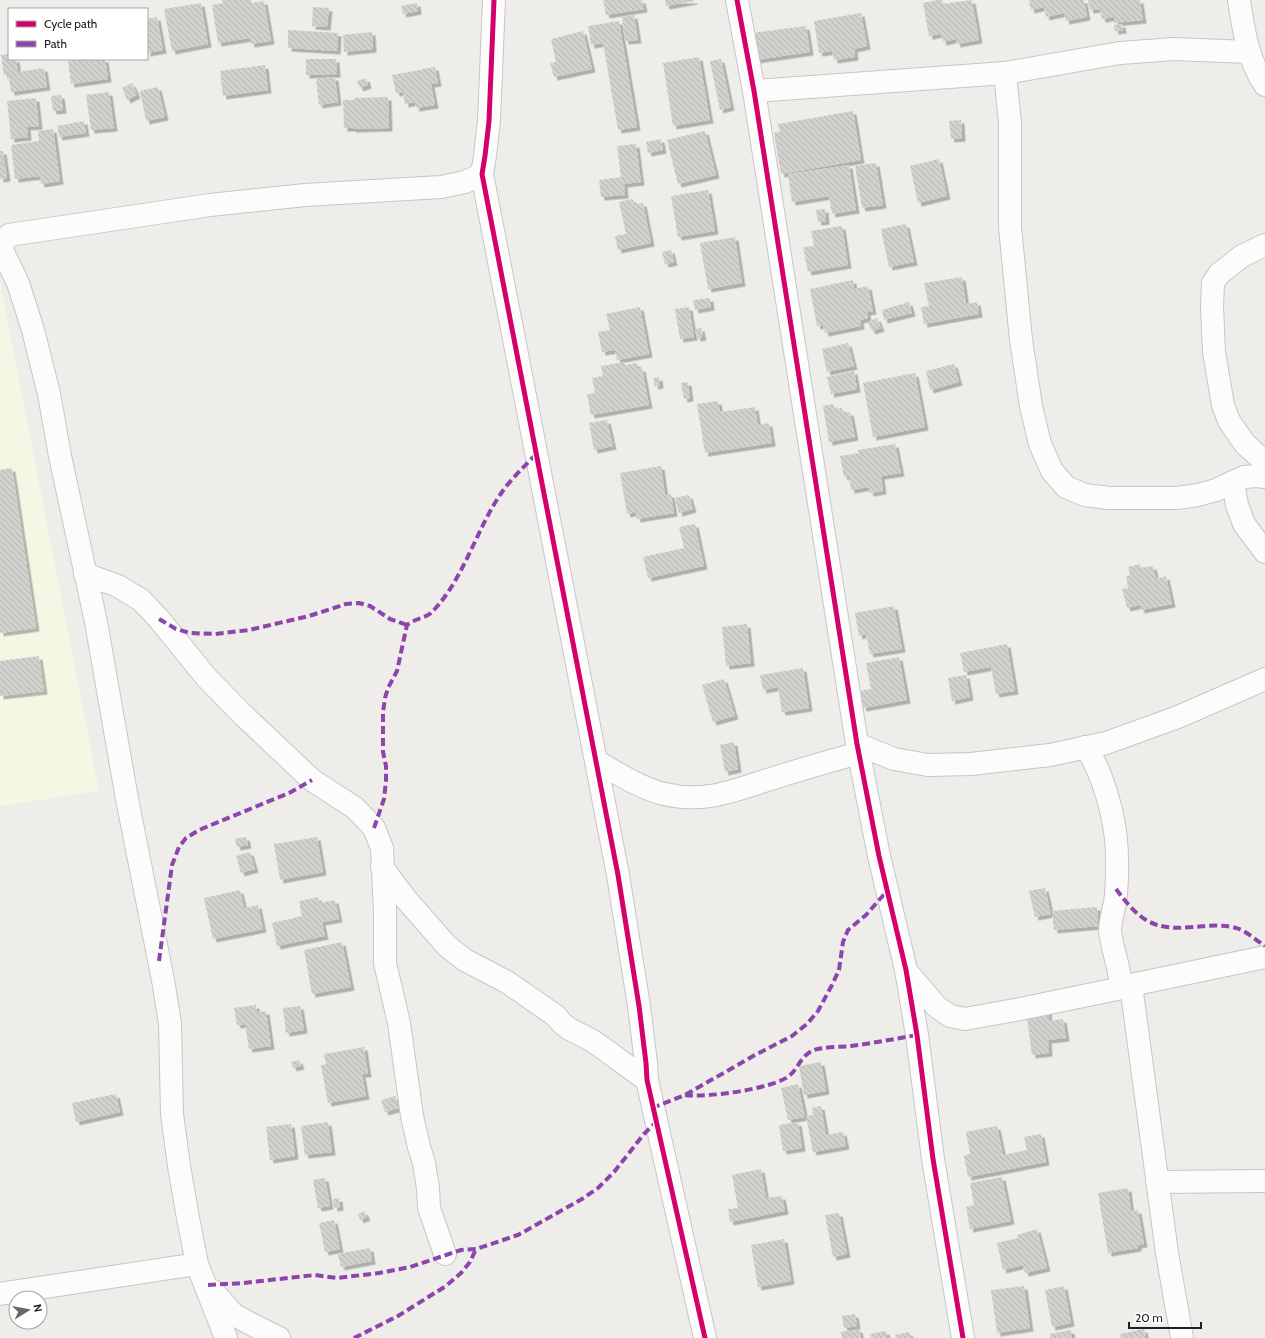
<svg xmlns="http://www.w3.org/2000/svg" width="1265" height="1338" viewBox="0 0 1265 1338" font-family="Cabin,sans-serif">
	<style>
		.education { fill: #f6f6e5 }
		.building { fill: url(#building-back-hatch); filter: url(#shadow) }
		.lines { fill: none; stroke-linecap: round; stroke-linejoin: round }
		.minor-casing { stroke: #c7c6c5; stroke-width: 24 }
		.minor { stroke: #fcfcfc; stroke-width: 22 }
		.quiet { stroke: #8e44ad; stroke-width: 4; stroke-dasharray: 8 4; stroke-linecap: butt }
		.cycleway-casing { stroke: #fff; stroke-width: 8 }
		.cycleway { stroke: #d6006c; stroke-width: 5 }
	</style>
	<defs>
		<pattern id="building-back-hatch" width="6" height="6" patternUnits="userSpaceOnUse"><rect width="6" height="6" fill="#d2d1ce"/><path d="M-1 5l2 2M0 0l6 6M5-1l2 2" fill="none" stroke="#b4b3b1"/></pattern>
		<filter id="shadow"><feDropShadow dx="3.5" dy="3.5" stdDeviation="0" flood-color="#0004"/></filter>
	</defs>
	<rect width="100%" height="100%" fill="#eeede9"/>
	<path class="education" d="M0,282L99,791L0,806Z"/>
	<g class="building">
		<path d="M222,0H251L252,3L264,1L271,41L251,44L250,38L218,43L212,5L223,3Z"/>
		<path d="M603,0H642L644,9L606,15Z"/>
		<path d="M665,0H694V1L666,6Z"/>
		<path d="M938,0H942L943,4L972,0L979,40L957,44L956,39L943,42L941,34L929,36L923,3Z"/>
		<path d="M1029,0H1084L1087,17L1066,21L1064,13L1046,17L1044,7L1031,10Z"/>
		<path d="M1088,0H1140L1143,20L1114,23V17L1102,19L1100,9L1090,10Z"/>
		<path d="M201,3L208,44L172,51L164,9Z"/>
		<path d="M417,3L418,11L403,14L401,6Z"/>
		<path d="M313,7L329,8L327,27L312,26Z"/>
		<path d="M861,13L867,46L854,49L855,57L834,60L832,51L819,53L814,21Z"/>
		<path d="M634,15L638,40L625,41L622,17Z"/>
		<path d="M157,17L163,50L147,53V19Z"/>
		<path d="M619,21L637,127L618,130L603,43L591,45L588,26Z"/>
		<path d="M1122,24L1123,30L1115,31L1114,25Z"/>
		<path d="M806,26L810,52L756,60L752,33Z"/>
		<path d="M288,30L338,33L337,51L288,48Z"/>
		<path d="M583,31L592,69L554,77L550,63L556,62L551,39Z"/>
		<path d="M372,32L373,49L344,52L343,35Z"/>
		<path d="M9,54V59H16L18,72L44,68L47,87L11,92L8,74L4,75L1,55Z"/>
		<path d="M699,57L710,120L673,126L663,63Z"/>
		<path d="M83,59H105L108,79L71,84L68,61Z"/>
		<path d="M306,59H336L337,74L306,75Z"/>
		<path d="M721,59L731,107L720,110L710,61Z"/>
		<path d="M265,65L268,90L223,96L220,71Z"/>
		<path d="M435,67L438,83L431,84L435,105L416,108L415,102L405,104L403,92L396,93L392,75Z"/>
		<path d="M335,77L338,102L319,105L316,79Z"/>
		<path d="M366,78L368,85L360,88L357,81Z"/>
		<path d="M132,83L137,95L127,100L122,88Z"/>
		<path d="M158,87L165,117L146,121L140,91Z"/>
		<path d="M109,92L114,128L91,130L86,95Z"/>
		<path d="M61,95L63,110L53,111L51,96Z"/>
		<path d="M388,97L389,128L353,129V128H344L343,100H354V98Z"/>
		<path d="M36,98L39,126L27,127L28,137L11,139L7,101Z"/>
		<path d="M853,111L861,160L781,174L774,133L780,132L778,124Z"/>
		<path d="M961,120L962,138L951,139L949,121Z"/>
		<path d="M84,121L86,133L59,137L57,126Z"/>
		<path d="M53,129L60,181L41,184L40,176L15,179L11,145L39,141L38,131Z"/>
		<path d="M705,131L716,175L678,184L667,140Z"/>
		<path d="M661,139L663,150L648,153L646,142Z"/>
		<path d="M636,144L641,182L624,184L625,195L601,197L599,180L621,177L617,146Z"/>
		<path d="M0,151H3L7,178L0,179Z"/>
		<path d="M939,159L947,196L918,203L910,166Z"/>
		<path d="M876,163L883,205L862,208L855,166Z"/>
		<path d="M849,165L856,210L832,214L829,196L792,202L788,174Z"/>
		<path d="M708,190L715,231L678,237L671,196Z"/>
		<path d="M633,199L634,205L643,203L651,243L618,250L615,236L626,234L619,202Z"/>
		<path d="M825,209L826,221L818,222L816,210Z"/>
		<path d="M906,224L914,262L889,267L881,229Z"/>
		<path d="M842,226L848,265L808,272L803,247L814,246L811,231Z"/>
		<path d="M735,237L742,283L708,289L700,243Z"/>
		<path d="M671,250L674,262L665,264L662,252Z"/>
		<path d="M962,277L966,304L977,302L979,314L924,324L921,307L929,306L924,283Z"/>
		<path d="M853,280L854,289L868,286L873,311L867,312L868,318L860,320L861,326L825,333L823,325L817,326L810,289Z"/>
		<path d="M710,298L711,307L695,310L693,300Z"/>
		<path d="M909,302L912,313L884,320L882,310Z"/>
		<path d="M640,307L649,354L617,360L615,350L602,352L598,332L610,330L606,314Z"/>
		<path d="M689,307L694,337L680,339L675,309Z"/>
		<path d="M877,318L881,328L872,331L868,322Z"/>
		<path d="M701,328L703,337L697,338L695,329Z"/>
		<path d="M848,343L854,366L827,372L822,349Z"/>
		<path d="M625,362V365L637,363L638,369L642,368L649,405L591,415L587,394L595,393L592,378L603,376L601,366Z"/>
		<path d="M954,364L959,382L930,390L926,371Z"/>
		<path d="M854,371L857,389L831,394L827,377Z"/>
		<path d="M915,373L925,427L873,437L863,383Z"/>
		<path d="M659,377L660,385L655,386L653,378Z"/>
		<path d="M688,382L690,398L684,399L681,383Z"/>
		<path d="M718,401L720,412L755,407L758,425L769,423L772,443L705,453L697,404Z"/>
		<path d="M833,404L834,409L842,408L843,413L850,412L855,437L829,442L823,406Z"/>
		<path d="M607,420L613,446L594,450L589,423Z"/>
		<path d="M895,444L901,473L881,476L883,491L870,493L869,487L851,490L849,476L844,477L840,456L859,453L858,450Z"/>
		<path d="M661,466L665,495L671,494L674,513L637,519L636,512L627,514L620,473Z"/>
		<path d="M12,468L36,628L0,633V470Z"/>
		<path d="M689,495L693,509L679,513L675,498Z"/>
		<path d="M695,524L704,566L648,578L643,557L684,548L679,527Z"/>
		<path d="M1140,564L1141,568L1153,566L1156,579L1166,576L1172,604L1141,610L1140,605L1127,608L1122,589L1128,588L1126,576L1130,575L1128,567Z"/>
		<path d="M894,606L902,649L870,654L866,634L859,636L855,613Z"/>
		<path d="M747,624L751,663L726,666L722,627Z"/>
		<path d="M1007,644L1015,691L996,694L991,667L964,672L960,653Z"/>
		<path d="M39,656L44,691L0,696V661Z"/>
		<path d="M899,657L907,700L863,708L860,691L871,689L866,663Z"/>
		<path d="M803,668L809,708L782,712L778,687L763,690L760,675Z"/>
		<path d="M966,675L970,697L952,701L948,678Z"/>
		<path d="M724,679L735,716L713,722L702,685Z"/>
		<path d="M734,742L738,769L725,772L720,745Z"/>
		<path d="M246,837L248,845L237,847L235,839Z"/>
		<path d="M317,837L323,872L280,880L274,844Z"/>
		<path d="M250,852L255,869L241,873L236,856Z"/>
		<path d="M1045,888L1051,914L1035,917L1029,891Z"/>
		<path d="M240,890L244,908L258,905L263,929L213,939L204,898Z"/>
		<path d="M318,897L319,903L335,900L339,919L322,922L325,936L277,946L272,923L302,916L299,901Z"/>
		<path d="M1097,907L1098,926L1054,930L1052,911Z"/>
		<path d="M342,942L351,987L312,994L304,950Z"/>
		<path d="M256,1005L257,1012L266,1011L271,1046L249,1049L245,1024L237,1025L234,1008Z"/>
		<path d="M300,1006L304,1030L286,1033L283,1008Z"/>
		<path d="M1048,1008L1049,1021L1063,1019L1066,1038L1048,1040L1049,1053L1032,1055L1026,1011Z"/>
		<path d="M364,1047L368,1074H362L366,1096L328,1103L321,1065L326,1064L324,1054Z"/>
		<path d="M299,1060L301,1066L293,1068L291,1062Z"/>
		<path d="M821,1062L826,1091L804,1095L799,1066Z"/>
		<path d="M798,1084L805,1117L788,1120L781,1088Z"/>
		<path d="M116,1094L120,1112L76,1122L72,1103Z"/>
		<path d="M395,1096L399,1108L385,1112L381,1100Z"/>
		<path d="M821,1106L826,1135L843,1132L846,1146L813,1152L806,1116L813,1115L812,1108Z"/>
		<path d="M328,1122L332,1152L305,1155L301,1126Z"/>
		<path d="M798,1122L802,1148L783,1151L779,1125Z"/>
		<path d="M291,1124L295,1156L270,1160L266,1127Z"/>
		<path d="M997,1126L1003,1155L1027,1150L1024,1137L1041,1134L1046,1162L968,1177L964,1156L970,1154L966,1132Z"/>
		<path d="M761,1169L766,1198L782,1196L785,1211L730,1222L728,1209L738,1208L732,1175Z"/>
		<path d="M1002,1177L1011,1221L970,1229L966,1207L974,1205L970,1183Z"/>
		<path d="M325,1178L330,1206L318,1208L313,1180Z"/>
		<path d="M1128,1188L1131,1211L1138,1210L1144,1244L1138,1245V1248L1108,1253L1098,1193Z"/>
		<path d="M339,1198L340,1207L334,1208L333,1199Z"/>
		<path d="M364,1211L367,1217L360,1220L358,1214Z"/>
		<path d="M839,1213L847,1254L833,1257L825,1215Z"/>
		<path d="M334,1220L340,1249L325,1252L319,1223Z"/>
		<path d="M1037,1229L1047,1268L1025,1273L1023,1265L1003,1270L997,1243L1018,1238L1017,1235Z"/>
		<path d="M784,1239L791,1281L758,1287L751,1245Z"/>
		<path d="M370,1248L372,1261L341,1267L338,1254Z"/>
		<path d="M1024,1286L1030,1328L997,1333L991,1290Z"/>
		<path d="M1064,1286L1071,1323L1052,1327L1045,1290Z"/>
		<path d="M855,1314L857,1326L844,1328L842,1316Z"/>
		<path d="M859,1329L861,1338H842L841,1332Z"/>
		<path d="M1144,1329L1146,1338H1121L1120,1334Z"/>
		<path d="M1071,1330L1072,1338H1050V1334Z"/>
		<path d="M886,1331L887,1338H871L870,1334Z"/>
		<path d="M909,1332L911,1338H896L895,1335Z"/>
	</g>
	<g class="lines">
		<defs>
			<g id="minor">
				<path d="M494,0L489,121L485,156L482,174L618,875L639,1006L646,1063L647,1080L705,1338"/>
				<path d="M737,0L754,91L857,744L879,856L906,970L917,1035L933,1159L963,1338"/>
				<path d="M1239,0C1243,28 1248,61 1265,85"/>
				<path d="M1005,73L1010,123V227L1021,340L1031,406L1040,444L1052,471L1066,487L1085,495L1109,498H1177L1198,495L1216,490L1244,477L1257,476L1265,477"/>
				<path d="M754,91L1005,73L1120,53L1174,49L1249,52"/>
				<path d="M1265,245L1242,256L1219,274L1213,283L1212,306L1214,352L1223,405L1229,421L1245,444L1265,462"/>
				<path d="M0,246L18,283L33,330L49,394L60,456L96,622L127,799L163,980L170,1023L172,1114L179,1166L188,1218L197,1264L226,1338"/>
				<path d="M0,246L9,235L210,205L305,195L441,187L465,182L482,174"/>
				<path d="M1233,482L1237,505L1244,524L1265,552"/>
				<path d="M85,574L118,586L141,600L159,619L206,677L242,714L312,780L355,808L374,828L382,848L385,911V963L399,1023L412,1116L419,1147L424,1163L428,1188L429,1208L445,1254"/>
				<path d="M857,744L894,759L928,765L971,764L1050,755L1106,743L1178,717L1265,679"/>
				<path d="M1085,747C1094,758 1098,770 1103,783C1117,823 1119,853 1116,895C1115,907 1110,919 1110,931C1111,940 1113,947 1115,955C1118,966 1120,977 1122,988"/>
				<path d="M596,761C617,773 640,788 664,794C707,804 734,790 774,778C802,769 830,761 859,753"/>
				<path d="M382,867L405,898L447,946L465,960L507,982L556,1016C567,1032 579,1032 594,1042C612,1054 629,1068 647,1080"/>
				<path d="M906,971L937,1007L950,1016L965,1019L1020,1009L1122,988L1131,985L1265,957"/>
				<path d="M1131,985L1167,1253L1182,1338"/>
				<path d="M1157,1182L1265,1181"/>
				<path d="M213,1291L233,1314L247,1322L279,1338"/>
				<path d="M0,1294L197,1264"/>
			</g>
		</defs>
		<use href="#minor" class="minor-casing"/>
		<use href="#minor" class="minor"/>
		<g class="quiet">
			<path d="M159,619L176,629L190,633L215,634L249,630L309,616L346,604L359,603L370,606L390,619L407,625"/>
			<path d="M374,828L384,799L386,781V766L383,752V712L385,698L388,688L397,671L407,625C414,619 425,618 431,613C464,580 476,529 502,492C511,479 526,465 537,453"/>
			<path d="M1116,889C1139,920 1153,931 1193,927C1207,926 1222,924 1236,928C1245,930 1257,941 1265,946"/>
			<path d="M159,961L172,865L179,847L186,838L199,830L289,793L312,780"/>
			<path d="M685,1095C706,1098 772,1089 789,1076C799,1068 800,1056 814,1050C821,1047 842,1047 851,1046C873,1043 895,1039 917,1035"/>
			<path d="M652,1108L685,1095L755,1055L792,1036L807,1024L818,1011L832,985L839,970L843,942L848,930L866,915L887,891"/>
			<path d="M208,1285L243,1283L315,1275L337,1278L379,1273L410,1267L461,1250L476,1249L518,1235L582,1199L598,1188L614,1172L644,1134L656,1122"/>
			<path d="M354,1338L398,1316L446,1286L461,1273L470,1262L476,1249"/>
		</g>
		<defs>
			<g id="cycleway">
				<path d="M494,0L489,121L485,156L482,174L618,875L639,1006L646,1063L647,1080L705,1338"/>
				<path d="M737,0L754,91L857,744L879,856L906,970L917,1035L933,1159L963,1338"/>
			</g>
		</defs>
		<use href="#cycleway" class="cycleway-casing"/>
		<use href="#cycleway" class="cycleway"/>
	</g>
	<rect x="8" y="8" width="140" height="52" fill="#ffffff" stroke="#a6a6a6"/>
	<rect x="16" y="21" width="20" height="6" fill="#d6006c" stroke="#a6a6a6"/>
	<text x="44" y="28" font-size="12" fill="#202020">Cycle path</text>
	<rect x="16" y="41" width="20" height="6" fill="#8e44ad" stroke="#a6a6a6"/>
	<text x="44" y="48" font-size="12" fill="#202020">Path</text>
	<g transform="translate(28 1310) rotate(79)"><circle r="19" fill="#ffffff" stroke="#a6a6a6"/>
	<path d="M0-3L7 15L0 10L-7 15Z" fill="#686866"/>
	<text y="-6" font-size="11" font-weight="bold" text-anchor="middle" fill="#202020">N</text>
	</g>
	<path d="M1129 1322v6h72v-6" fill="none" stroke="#202020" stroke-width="2"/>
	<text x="1135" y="1322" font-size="12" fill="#202020" stroke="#ffffff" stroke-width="3" paint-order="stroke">20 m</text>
</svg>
